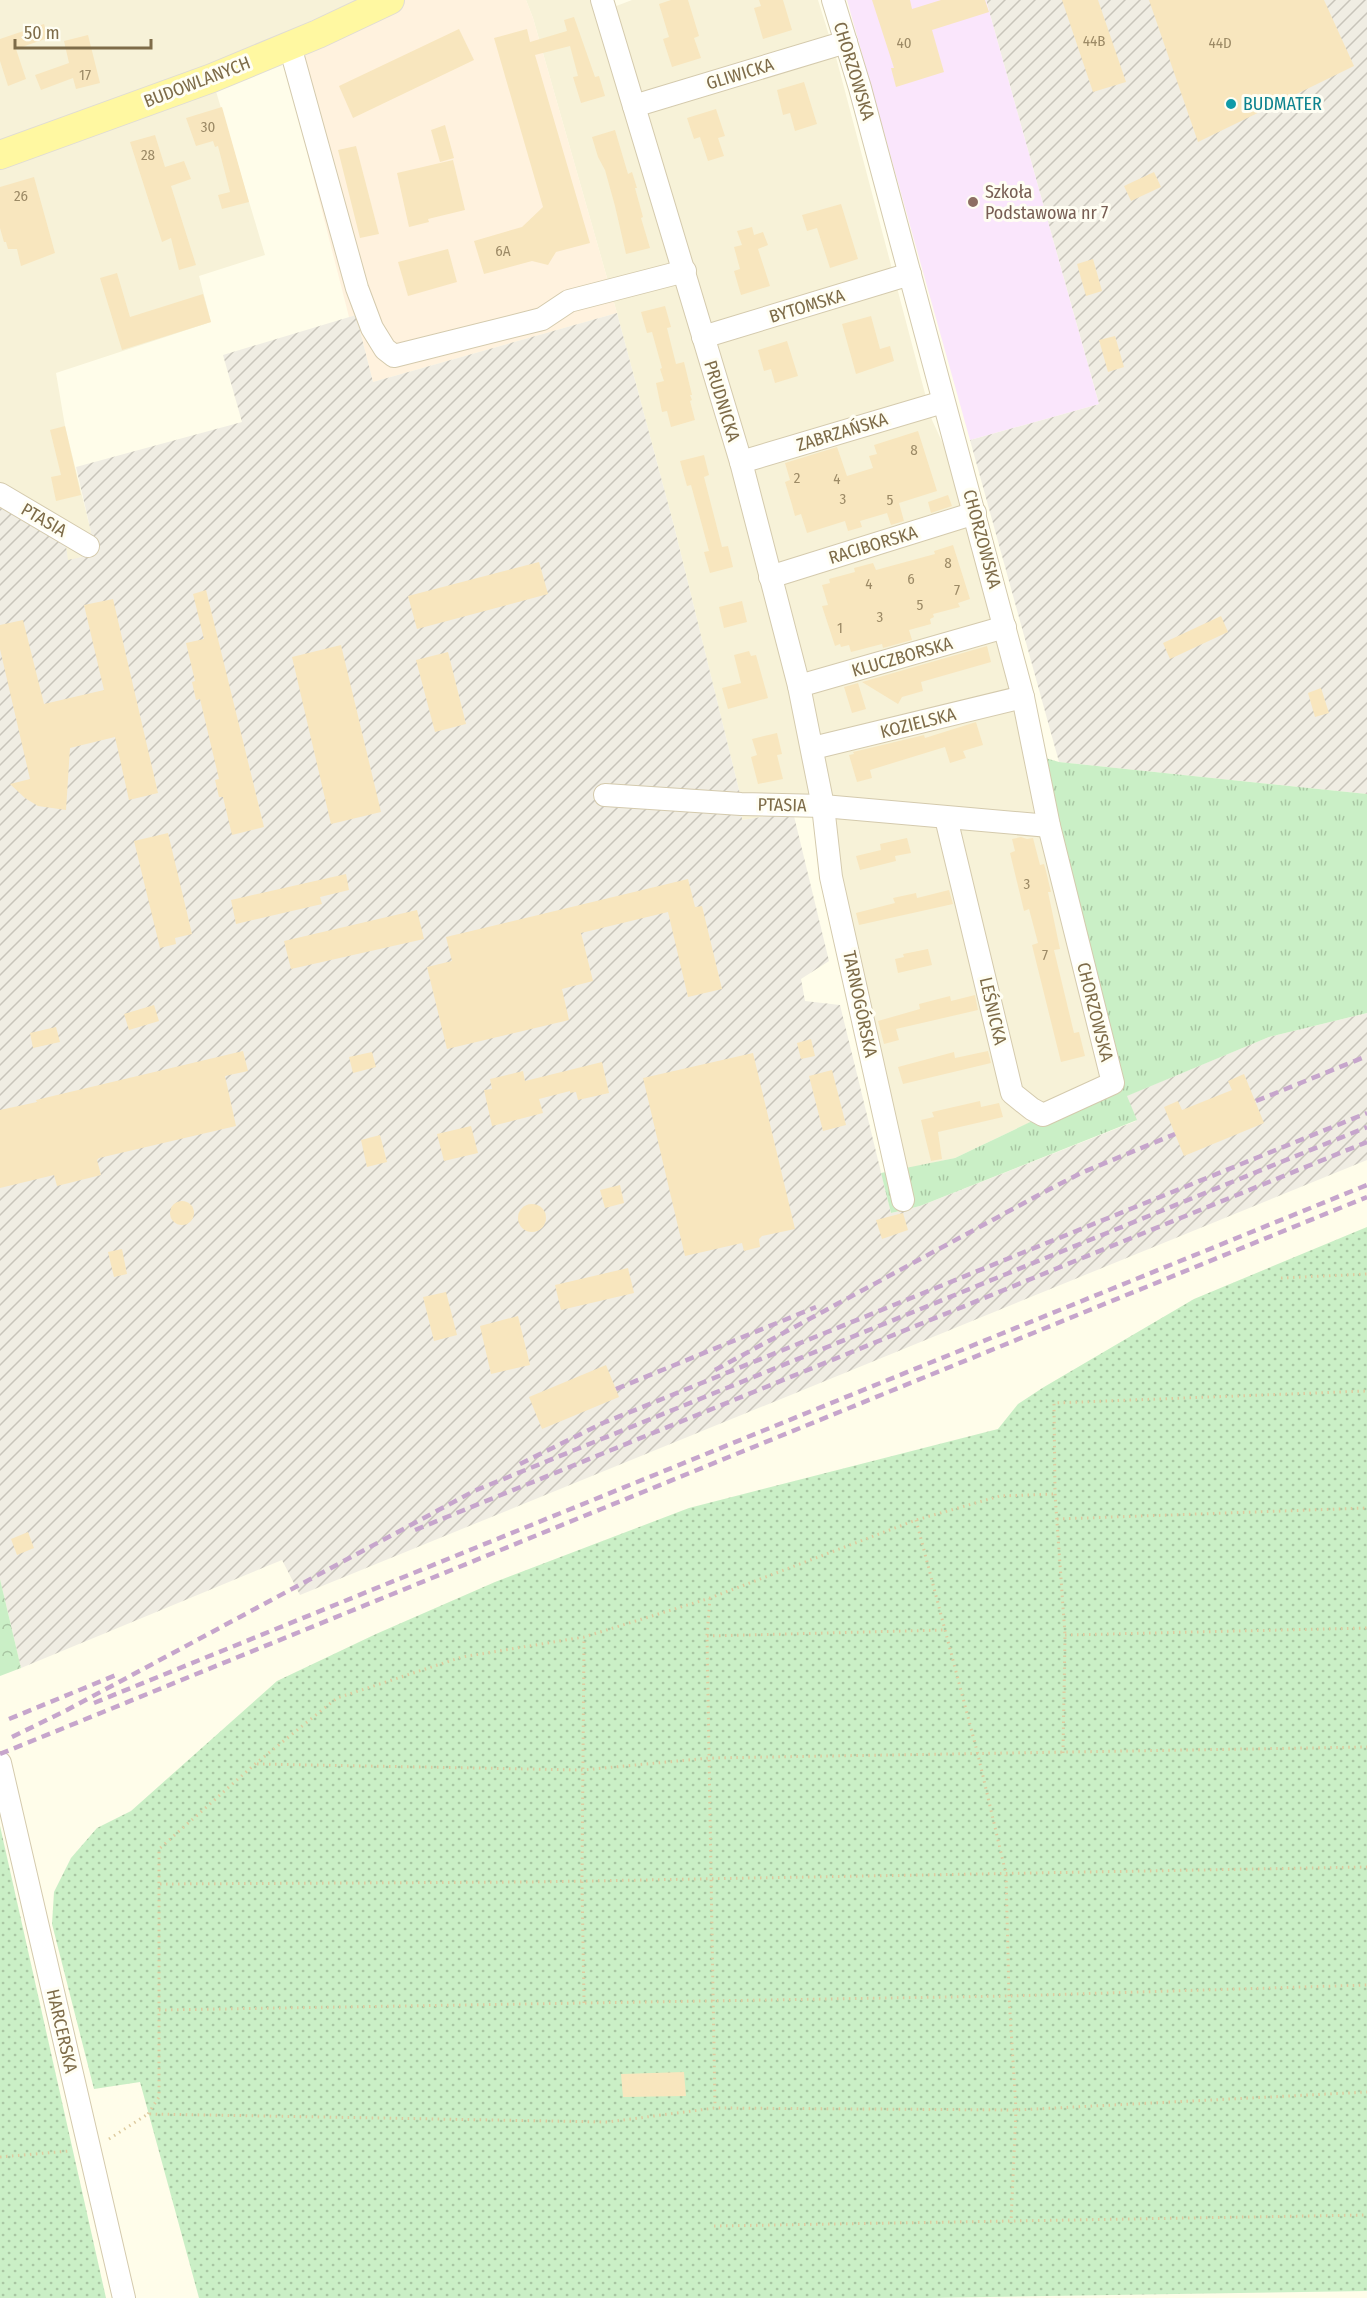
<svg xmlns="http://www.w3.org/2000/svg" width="1367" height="2298" viewBox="0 0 1367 2298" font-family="'Fira Sans Condensed',sans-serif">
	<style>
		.residential { fill: #f7f2d8 }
		.commercial { fill: #fff2de }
		.industrial { fill: url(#industrial-furrows) }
		.education { fill: #fae6fc }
		.grass { fill: url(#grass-tufts) }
		.forest { fill: url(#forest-crowns) }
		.garden { fill: url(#garden-dots) }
		.building { fill: #f8e6be }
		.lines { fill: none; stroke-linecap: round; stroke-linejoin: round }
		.minor-casing { stroke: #d4caad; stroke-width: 24 }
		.major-casing { stroke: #e0dcd3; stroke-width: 30 }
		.path { stroke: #decba0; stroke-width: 3; stroke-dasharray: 1.5 4.5; stroke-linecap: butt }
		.minor { stroke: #fff; stroke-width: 22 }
		.major { stroke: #fff8a1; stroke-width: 28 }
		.rail { stroke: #c6a5cc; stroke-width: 4.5; stroke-dasharray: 9 6; stroke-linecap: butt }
		.culture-dot { fill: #0f9aa8; stroke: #fffef3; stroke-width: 2 }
		.education-dot { fill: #8d6e63; stroke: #fffef3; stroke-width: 2 }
		.labels { text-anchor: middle; stroke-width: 6; stroke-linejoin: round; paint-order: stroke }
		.number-label { font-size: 15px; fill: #9c8a66 }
		.street-label { font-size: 18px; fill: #7e6c49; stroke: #fffef3 }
		.culture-label { font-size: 18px; fill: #0d838f; stroke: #fffef3; text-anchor: start }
		.education-label { font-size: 18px; fill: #785e54; stroke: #fffef3; text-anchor: start }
	</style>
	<defs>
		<pattern id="industrial-furrows" width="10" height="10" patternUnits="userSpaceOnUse" patternTransform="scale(1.5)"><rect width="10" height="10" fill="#f0ede3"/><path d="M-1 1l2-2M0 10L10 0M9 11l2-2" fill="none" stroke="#c8c4ba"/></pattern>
		<pattern id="grass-tufts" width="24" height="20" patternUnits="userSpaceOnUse" patternTransform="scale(1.5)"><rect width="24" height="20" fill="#caefc6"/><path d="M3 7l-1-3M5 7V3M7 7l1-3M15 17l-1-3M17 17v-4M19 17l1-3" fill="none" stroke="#a9c6a3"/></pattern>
		<pattern id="forest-crowns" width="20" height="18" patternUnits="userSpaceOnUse" patternTransform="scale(1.5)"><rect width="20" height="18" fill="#caefc6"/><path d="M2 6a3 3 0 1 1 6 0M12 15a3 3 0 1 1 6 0" fill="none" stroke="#a9c6a3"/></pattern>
		<pattern id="garden-dots" width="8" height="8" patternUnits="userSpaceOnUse" patternTransform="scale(1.5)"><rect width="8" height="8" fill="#caefc6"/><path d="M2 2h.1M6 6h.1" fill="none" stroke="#a9c6a3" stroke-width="1.8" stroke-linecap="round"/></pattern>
	</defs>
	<rect width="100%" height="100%" fill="#fffdea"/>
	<g class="residential">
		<path d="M0,0H390L212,78L265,255L199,276L211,322L56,373L65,426L91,532L88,546L82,557L68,561L0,502Z"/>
		<path d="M526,0H593L598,13L632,0H818L837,61L932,420L975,513L1113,1083L955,1158L896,1171L823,807L742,820L740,794L674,526L617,313L533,18Z"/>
	</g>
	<path class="commercial" d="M390,0H526L533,18L617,313L373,382L356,315L349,317L281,50Z"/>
	<g class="industrial">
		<path d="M986,0H1367V794L1059,762L970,440L1099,404Z"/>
		<path d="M617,313L674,526L740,794L742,820L793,812L829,961L801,979L805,1001L840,1005L891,1213L920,1206L1136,1121L1126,1096L1269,1037L1367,1013V1160L300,1595L282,1560L21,1668L0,1579V502L65,539L68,560L82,557L88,546L91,532L76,467L242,422L223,355L356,315L373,382Z"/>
	</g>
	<path class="education" d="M847,0H986L1099,404L970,440Z"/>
	<path class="grass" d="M1035,755L1059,762L1367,794V1013L1269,1037L1127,1096L1137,1120L920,1206L891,1213L881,1173L955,1158L1112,1083Z"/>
	<path class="forest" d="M0,1579L21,1668L0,1676Z"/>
	<g class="garden">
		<path d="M1367,1227V2291L930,2298H199L140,2082L94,2089L52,1924L54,1892L71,1858L97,1828L131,1811L277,1681L376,1634L495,1582L689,1508L998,1429L1018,1404L1044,1387L1194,1299Z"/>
		<path d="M0,1826L106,2298H0Z"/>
	</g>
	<g class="building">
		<path d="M671,0H688L699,36L694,38L701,58L672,67L663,39L669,37L659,4Z"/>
		<path d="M759,0H783L792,30L763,39L754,8L761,6Z"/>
		<path d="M872,0H910L912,9L941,0H985L989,12L932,30L944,72L896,87L891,68H894Z"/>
		<path d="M1062,0H1098L1126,82L1093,92Z"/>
		<path d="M1149,0H1324L1354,66L1198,142Z"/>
		<path d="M574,17L595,77L599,76L605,96L581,103L573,77L578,76L570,46L535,55L590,243L556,252L548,265L532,261L484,274L474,241L522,227L543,207L494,38L527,29L530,42L567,31L564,20Z"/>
		<path d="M44,24L48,38L16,49L26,79L8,86L0,61V39Z"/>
		<path d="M459,29L474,60L353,118L339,86Z"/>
		<path d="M88,35L100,83L76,89L73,78L41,90L35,75L69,63L64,41Z"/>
		<path d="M804,82L817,124L795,131L790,113L783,115L777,90Z"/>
		<path d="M222,107L249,202L222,209L218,195L230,192L218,146L215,147L213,141L196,146L186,118Z"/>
		<path d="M716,109L725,136L718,138L724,156L708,161L700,137L694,139L687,118Z"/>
		<path d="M445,125L454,158L440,162L431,130Z"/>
		<path d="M615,130L628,174L632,172L637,188H635L643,217L641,218L650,248L626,254L615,206L605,170L598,157L592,137Z"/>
		<path d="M155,135L165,167L184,161L191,179L171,186L196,265L179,270L171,238L162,242L130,142Z"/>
		<path d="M356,146L379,234L360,238L338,150Z"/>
		<path d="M453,160L465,210L428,219L429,222L409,227L397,173Z"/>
		<path d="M1154,172L1161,187L1131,201L1124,186Z"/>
		<path d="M34,177L55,253L21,266L17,249H8L6,242H4L0,228V187Z"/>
		<path d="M841,204L858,259L830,268L817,228L807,231L802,215Z"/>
		<path d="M752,227L754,235L763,232L768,245L758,249L770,286L741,295L734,271L740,269L734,247L742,245L737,231Z"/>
		<path d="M448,249L457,282L408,296L398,262Z"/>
		<path d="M1093,259L1102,291L1086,296L1077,264Z"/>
		<path d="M117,273L130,317L203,294L211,322L122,350L100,278Z"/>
		<path d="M665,306L671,327L667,328L676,364L684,362L692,395H690L692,400L690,401L695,420L671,427L667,411L662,412L656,383L664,381L660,369L662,368L652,332L647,333L641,312Z"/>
		<path d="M871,316L880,349L890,346L894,361L856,374L842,324Z"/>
		<path d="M1115,336L1124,367L1108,372L1099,340Z"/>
		<path d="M787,341L798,376L775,383L771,369L764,371L758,350Z"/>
		<path d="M65,426L81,495L56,501L51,477L61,475L50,430Z"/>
		<path d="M918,431L937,491L899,503L904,521L891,525L887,513L860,521L862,527L848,531L845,521L807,533L801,514L795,516L792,505L785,482L790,480L785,463L837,447L847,476L873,468L869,456L877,454L874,445Z"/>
		<path d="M704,455L709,475L704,477L722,547L728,546L733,567L710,573L704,552L709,551L691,485L687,486L680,461Z"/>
		<path d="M948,495L952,506L931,513L928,502Z"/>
		<path d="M953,545L970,599L958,603L960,607L933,614L934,617L930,619L931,624L909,630L912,640L883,648L882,644L851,652L849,645L841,647L840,644L835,646L822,606L828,605L822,585L830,583L829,579L855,572L854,568L873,563L876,570L935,554L934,551Z"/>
		<path d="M539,562L548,594L417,629L408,596Z"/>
		<path d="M206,590L264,827L232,835L223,797H219L215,780L219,779L200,699L196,700L192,682L195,681L186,643L204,639L193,594Z"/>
		<path d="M113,599L158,793L129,800L115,737L70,748L66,810L38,806L25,798L10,784L30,779L0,649V625L23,620L44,704L104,690L84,605Z"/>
		<path d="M742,601L747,622L724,628L719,607Z"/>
		<path d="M1221,616L1228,632L1170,659L1163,643Z"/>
		<path d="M341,645L381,812L331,824L292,657Z"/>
		<path d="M987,646L991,662L921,682L923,691L902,697L898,704L862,682Z"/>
		<path d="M749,651L751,656L756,655L768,698L728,709L722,688L741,683L734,655Z"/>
		<path d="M448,652L466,724L435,732L416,660Z"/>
		<path d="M858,683L866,709L852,713L844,687Z"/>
		<path d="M1321,688L1329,713L1315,717L1308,693Z"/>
		<path d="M976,722L983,745L963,751L966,758L950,763L945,747L870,770L872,778L857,782L849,755L854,754L853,752L924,735L925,738Z"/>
		<path d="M777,733L782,754L777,755L783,779L758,784L751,757L757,755L752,739Z"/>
		<path d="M168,833L192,934L175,938L176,944L160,948L134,841Z"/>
		<path d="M1021,837L1027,839L1033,838L1040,865L1044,864L1046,871L1051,892H1048L1060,949L1054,950L1074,1033L1079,1032L1085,1056L1061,1062L1032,945L1038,943L1029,909L1024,911L1010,853L1015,851L1012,839Z"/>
		<path d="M907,838L911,853L895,856L896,861L860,870L856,856L881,850L880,844Z"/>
		<path d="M346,874L349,890L320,897L322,904L236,924L231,900Z"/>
		<path d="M688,879L695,907L702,906L722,989L688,997L668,912L581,933L593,981L562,989L569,1020L447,1049L427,967L452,961L446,937Z"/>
		<path d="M949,890L953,904L859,925L856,913L895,903L893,898L916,893L917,898Z"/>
		<path d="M417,910L424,939L291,969L284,941Z"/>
		<path d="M928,949L932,965L898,973L895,959L904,957L903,954Z"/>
		<path d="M975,995L978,1010L896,1029L899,1040L884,1044L878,1021L920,1009L919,1004L950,996L951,1001Z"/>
		<path d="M154,1005L159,1021L129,1030L124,1014Z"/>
		<path d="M56,1027L60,1042L33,1048L30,1033Z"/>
		<path d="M811,1039L815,1056L801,1059L797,1043Z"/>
		<path d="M243,1051L248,1071L225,1076L236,1126L99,1158L97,1160L101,1175L57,1186L54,1175L0,1188V1110L37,1102L36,1100Z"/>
		<path d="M988,1051L991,1063L903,1084L898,1067L954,1052L955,1058Z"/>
		<path d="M372,1052L376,1067L353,1073L349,1057Z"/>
		<path d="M753,1053L795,1229L762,1236L759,1239L760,1247L744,1251L742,1243L685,1256L643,1078Z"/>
		<path d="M602,1062L609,1093L578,1100L576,1092L570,1093V1091L539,1099L543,1113L492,1126L484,1090L492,1089L490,1079L523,1071L525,1081Z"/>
		<path d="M832,1070L846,1125L823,1131L809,1076Z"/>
		<path d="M1244,1074L1264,1123L1184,1156L1164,1107L1178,1101L1182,1110L1232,1090L1228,1081Z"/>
		<path d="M980,1101L981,1107L999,1103L1003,1117L938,1132L942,1159L931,1161L921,1120L934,1117L932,1112Z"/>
		<path d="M471,1126L478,1153L444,1161L437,1134Z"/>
		<path d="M380,1135L387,1162L367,1167L361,1140Z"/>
		<path d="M620,1185L624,1203L605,1208L600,1190Z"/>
		<circle cx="182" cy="1213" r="12"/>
		<circle cx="532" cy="1218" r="14"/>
		<path d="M903,1213L908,1230L882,1239L876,1220Z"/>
		<path d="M122,1249L127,1274L114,1277L108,1252Z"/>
		<path d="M628,1268L634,1293L561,1310L555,1285Z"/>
		<path d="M446,1292L457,1335L434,1341L423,1297Z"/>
		<path d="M518,1316L530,1365L491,1374L480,1326Z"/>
		<path d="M606,1365L619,1397L542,1429L529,1397Z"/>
		<path d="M28,1532L34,1548L17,1555L11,1539Z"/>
		<path d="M684,2072L686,2096L623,2097L621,2074Z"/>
	</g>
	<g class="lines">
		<defs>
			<g id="minor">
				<path d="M602,0L741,462L799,686L823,806L831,877L903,1200"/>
				<path d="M833,0L860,88L1023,697L1049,826L1113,1083L1043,1115L1032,1109L1012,1093L946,818"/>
				<path d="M290,46L357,288L372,328L385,349L394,356L542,319L569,301L685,271"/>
				<path d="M634,106L846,42"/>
				<path d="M703,337L910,274"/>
				<path d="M741,462L943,402"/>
				<path d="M0,494L88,546"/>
				<path d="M770,577L975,513"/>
				<path d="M799,686L1005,627"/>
				<path d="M813,748L1023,697"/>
				<path d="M605,795L741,804L823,806L1049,826"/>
				<path d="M0,1763L124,2298"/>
			</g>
			<path id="major" d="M0,155L212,78L318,34L390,0"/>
		</defs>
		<use href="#minor" class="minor-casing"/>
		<use href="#major" class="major-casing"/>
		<g class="path">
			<path d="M1281,1278L1367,1274"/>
			<path d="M1057,1519L1367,1508"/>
			<path d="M916,1520L978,1755L1006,1874L1009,1996L1016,2110L1011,2223"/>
			<path d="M710,1598L707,1636L715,2108"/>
			<path d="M1065,1635L1367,1628"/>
			<path d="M707,1636L945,1630"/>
			<path d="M1063,1753L1065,1635L1055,1494L1054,1403L1367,1391"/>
			<path d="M257,1764L583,1770L709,1758L1367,1747"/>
			<path d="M160,1884L531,1882L1367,1867"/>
			<path d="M584,2003L582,1881L584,1637"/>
			<path d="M159,2010L1009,1996L1367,1985"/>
			<path d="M148,2114L159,2097V1849L255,1764L337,1698L462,1657L584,1637L710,1598L916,1520L1000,1496L1055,1494"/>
			<path d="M109,2139L148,2114L608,2122L715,2108L1016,2110L1367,2092"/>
			<path d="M0,2157L69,2151"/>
			<path d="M714,2226L1367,2215"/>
		</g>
		<use href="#minor" class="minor"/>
		<use href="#major" class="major"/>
		<g class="rail">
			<path d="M1256,1101L1367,1056"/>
			<path d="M715,1370L1048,1190L1081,1173L1175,1134"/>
			<path d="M616,1389L816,1307"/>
			<path d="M520,1464L603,1423L1367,1113"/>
			<path d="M415,1530L1367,1142"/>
			<path d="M94,1703L1367,1185"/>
			<path d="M9,1719L116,1675"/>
			<path d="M12,1737L67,1710L474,1491L1367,1127"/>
			<path d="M0,1754L1367,1197"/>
		</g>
	</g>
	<circle class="culture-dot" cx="1231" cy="104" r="6"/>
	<circle class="education-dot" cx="973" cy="202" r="6"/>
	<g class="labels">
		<g class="number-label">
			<text x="1094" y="46">44B</text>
			<text x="904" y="48">40</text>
			<text x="1220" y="48">44D</text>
			<text x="85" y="80">17</text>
			<text x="208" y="132">30</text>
			<text x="148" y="160">28</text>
			<text x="21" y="201">26</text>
			<text x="503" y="256">6A</text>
			<text x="914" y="455">8</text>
			<text x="797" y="483">2</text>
			<text x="837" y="484">4</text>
			<text x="843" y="504">3</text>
			<text x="890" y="505">5</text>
			<text x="948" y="568">8</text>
			<text x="911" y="584">6</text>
			<text x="869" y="589">4</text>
			<text x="957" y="595">7</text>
			<text x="920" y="610">5</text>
			<text x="880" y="622">3</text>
			<text x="840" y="633">1</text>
			<text x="1027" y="889">3</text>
			<text x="1045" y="960">7</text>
		</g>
		<g class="street-label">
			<text transform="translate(854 71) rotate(73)" y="6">CHORZOWSKA</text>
			<text transform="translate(740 74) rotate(-17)" y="6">GLIWICKA</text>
			<text transform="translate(197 82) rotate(-21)" y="6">BUDOWLANYCH</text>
			<text transform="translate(807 306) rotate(-17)" y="6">BYTOMSKA</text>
			<text transform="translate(722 401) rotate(73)" y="6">PRUDNICKA</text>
			<text transform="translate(842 432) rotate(-17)" y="6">ZABRZAŃSKA</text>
			<text transform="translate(44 520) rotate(30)" y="6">PTASIA</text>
			<text transform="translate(982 539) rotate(75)" y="6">CHORZOWSKA</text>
			<text transform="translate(873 545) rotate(-17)" y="6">RACIBORSKA</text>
			<text transform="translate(902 657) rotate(-16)" y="6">KLUCZBORSKA</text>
			<text transform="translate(918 723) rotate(-14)" y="6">KOZIELSKA</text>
			<text transform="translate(782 805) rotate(1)" y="6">PTASIA</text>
			<text transform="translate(860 1004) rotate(78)" y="6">TARNOGÓRSKA</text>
			<text transform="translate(993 1011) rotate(77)" y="6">LEŚNICKA</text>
			<text transform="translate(1095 1012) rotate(76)" y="6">CHORZOWSKA</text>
			<text transform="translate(62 2031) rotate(77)" y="6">HARCERSKA</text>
		</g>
		<g class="culture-label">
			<text x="1243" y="110">BUDMATER</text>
		</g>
		<g class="education-label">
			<text x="985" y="198">Szkoła<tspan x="985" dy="21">Podstawowa nr 7</tspan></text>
		</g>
	</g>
	<path d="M15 39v9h136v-9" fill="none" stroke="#7e6c49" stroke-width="3"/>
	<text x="24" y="39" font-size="18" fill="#7e6c49" stroke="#fffef3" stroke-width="4.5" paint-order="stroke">50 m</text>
</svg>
